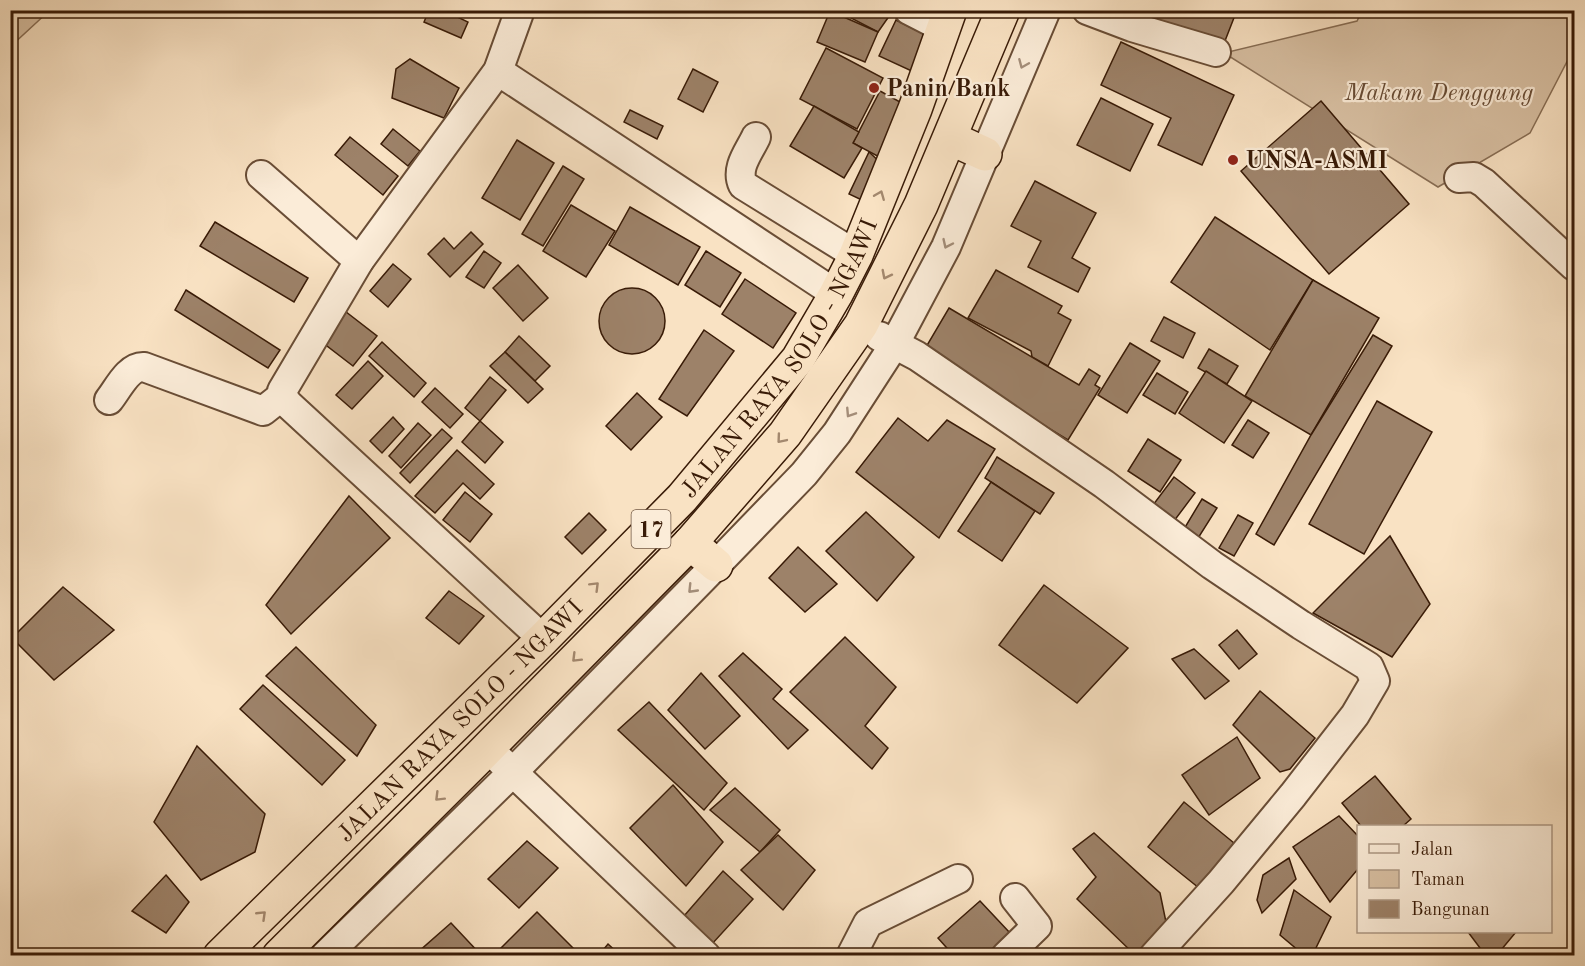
<svg xmlns="http://www.w3.org/2000/svg" width="1585" height="966" viewBox="0 0 1585 966" font-family="'Old Standard TT',serif">
	<style>
		.green { fill: #d8c0a3; stroke: #886e55; stroke-width: 1.5 }
		.building { fill: #9d8269; stroke: #391b07; stroke-width: 1.5 }
		.lines { fill: none; stroke-linecap: round; stroke-linejoin: round }
		.minor-casing { stroke: #694d36; stroke-width: 32 }
		.highway-casing { stroke: #391b07; stroke-width: 36 }
		.minor { stroke: #fbecd8; stroke-width: 28 }
		.highway { stroke: #f9e2c3; stroke-width: 33 }
		.oneway { stroke: #a48e7a }
		.oneway2 { stroke: #a3886e }
		.poi-dot { fill: #8f2418; stroke: #fbecd8; stroke-width: 2 }
		.labels { text-anchor: middle; stroke-width: 4.5; stroke-linejoin: round; paint-order: stroke }
		.shield { fill: #fbecd8; stroke: #735a46; stroke-width: 1.5 }
		.shield-label { font-size: 22px; font-weight: bold; fill: #391b07 }
		.poi-label { font-size: 24px; font-weight: bold; fill: #391b07; stroke: #fbecd8; text-anchor: start }
		.park-label { font-size: 24px; font-style: italic; fill: #694d36; stroke: #fbecd8 }
		.street-label { font-size: 24px; fill: #391b07; stroke: #fbecd8 }
	</style>
	<rect width="100%" height="100%" fill="#f9e2c3"/>
	<filter id="stains"><feTurbulence type="fractalNoise" baseFrequency=".00333" numOctaves="4"/><feColorMatrix values="0 0 0 0 .2 0 0 0 0 .09 0 0 0 0 .02 0 0 0 .5 -.17"/></filter>
	<radialGradient id="worn" r=".72"><stop offset=".6" stop-color="#630" stop-opacity="0"/><stop offset="1" stop-color="#630" stop-opacity=".3"/></radialGradient>
	<g class="green">
		<path d="M11,10H49V11L11,46Z"/>
		<path d="M1362,11H1574V48L1530,133L1438,187L1224,53L1357,21Z"/>
	</g>
	<g class="building">
		<path d="M429,10H443L468,22L461,38L424,22Z"/>
		<path d="M855,10H890L892,12L878,32L851,18Z"/>
		<path d="M1121,10H1237L1223,46Z"/>
		<path d="M830,11L878,32L865,62L817,42Z"/>
		<path d="M896,20L932,38L916,73L879,56Z"/>
		<path d="M1121,42L1234,95L1202,165L1158,145L1171,118L1101,85Z"/>
		<path d="M826,48L883,78L857,129L800,99Z"/>
		<path d="M410,59L459,88L444,118L392,98L396,69Z"/>
		<path d="M693,69L718,82L703,112L678,99Z"/>
		<path d="M880,91L911,108L883,159L853,143Z"/>
		<path d="M1101,98L1153,124L1130,171L1077,145Z"/>
		<path d="M1321,101L1409,204L1329,274L1241,171Z"/>
		<path d="M814,106L859,132L853,143L862,148L844,178L790,146Z"/>
		<path d="M630,110L663,126L657,139L624,122Z"/>
		<path d="M393,129L420,151L408,166L381,144Z"/>
		<path d="M350,137L398,176L383,195L335,155Z"/>
		<path d="M517,140L554,163L520,220L482,198Z"/>
		<path d="M869,152L884,166L866,202L849,194Z"/>
		<path d="M563,166L584,179L543,246L522,234Z"/>
		<path d="M1035,181L1096,213L1072,258L1090,268L1078,292L1028,267L1041,241L1011,226Z"/>
		<path d="M571,205L615,231L586,277L543,251Z"/>
		<path d="M630,207L700,247L678,285L609,245Z"/>
		<path d="M1215,217L1313,280L1270,350L1171,282Z"/>
		<path d="M215,222L308,278L294,302L200,246Z"/>
		<path d="M471,232L483,244L450,277L428,254L444,238L454,249Z"/>
		<path d="M484,251L501,263L484,288L466,277Z"/>
		<path d="M706,251L741,273L720,307L685,285Z"/>
		<path d="M393,264L411,279L388,307L370,291Z"/>
		<path d="M518,265L548,298L523,321L493,288Z"/>
		<path d="M996,270L1062,306L1058,313L1071,320L1048,366L1032,357L1031,351L968,318Z"/>
		<path d="M745,279L796,313L773,348L722,314Z"/>
		<path d="M1313,280L1379,318L1311,435L1245,396Z"/>
		<circle cx="632" cy="321" r="33"/>
		<path d="M186,290L280,350L268,368L175,310Z"/>
		<path d="M341,308L377,336L353,366L318,339Z"/>
		<path d="M949,308L1079,385L1089,369L1100,376L1095,385L1100,388L1068,440L931,357L926,347Z"/>
		<path d="M1164,317L1195,333L1183,358L1151,341Z"/>
		<path d="M704,330L734,351L687,416L659,399Z"/>
		<path d="M1373,335L1392,346L1274,545L1256,534L1311,435Z"/>
		<path d="M519,336L550,366L535,381L505,352Z"/>
		<path d="M382,342L426,383L414,397L369,356Z"/>
		<path d="M1130,343L1160,361L1127,413L1098,395Z"/>
		<path d="M1209,349L1238,366L1227,384L1198,368Z"/>
		<path d="M505,352L543,389L528,403L490,366Z"/>
		<path d="M368,361L383,376L352,409L336,395Z"/>
		<path d="M1206,371L1252,401L1224,443L1179,413Z"/>
		<path d="M1157,373L1188,392L1175,414L1143,395Z"/>
		<path d="M490,377L506,390L480,421L465,408Z"/>
		<path d="M435,388L463,414L450,428L422,402Z"/>
		<path d="M637,393L662,417L631,450L606,426Z"/>
		<path d="M1377,401L1432,432L1364,554L1309,524Z"/>
		<path d="M393,417L404,429L382,453L370,441Z"/>
		<path d="M898,418L928,441L947,420L995,449L939,538L856,472Z"/>
		<path d="M1248,420L1269,433L1253,458L1232,445Z"/>
		<path d="M480,421L503,442L485,463L462,442Z"/>
		<path d="M418,423L431,435L401,468L389,456Z"/>
		<path d="M442,429L452,438L410,483L400,473Z"/>
		<path d="M1148,439L1181,460L1160,492L1128,471Z"/>
		<path d="M457,450L494,484L480,499L463,483L435,513L415,496Z"/>
		<path d="M997,457L1054,493L1040,514L985,478Z"/>
		<path d="M1174,477L1195,493L1171,525L1150,509Z"/>
		<path d="M991,482L1035,511L1002,561L958,531Z"/>
		<path d="M465,492L492,514L470,542L443,520Z"/>
		<path d="M349,496L390,538L291,634L266,605Z"/>
		<path d="M1202,499L1217,508L1195,543L1181,534Z"/>
		<path d="M866,512L914,557L877,601L826,551Z"/>
		<path d="M589,513L606,530L582,554L565,537Z"/>
		<path d="M1238,515L1253,523L1234,556L1219,548Z"/>
		<path d="M1390,536L1430,604L1392,657L1313,613Z"/>
		<path d="M798,547L837,584L805,612L769,578Z"/>
		<path d="M1044,585L1128,648L1077,703L999,645Z"/>
		<path d="M63,587L114,630L54,680L12,638Z"/>
		<path d="M449,591L484,616L459,644L426,618Z"/>
		<path d="M1237,630L1257,654L1239,669L1219,645Z"/>
		<path d="M845,637L896,687L865,726L888,748L872,769L790,692Z"/>
		<path d="M296,647L376,725L357,756L266,676Z"/>
		<path d="M1194,649L1229,681L1205,699L1172,659Z"/>
		<path d="M743,653L782,689L773,699L808,730L788,749L719,676Z"/>
		<path d="M701,673L740,716L705,749L668,710Z"/>
		<path d="M263,685L345,760L322,785L240,709Z"/>
		<path d="M1260,691L1315,738L1290,769L1280,772L1233,725Z"/>
		<path d="M649,702L727,783L704,810L618,730Z"/>
		<path d="M1237,737L1260,778L1209,815L1182,775Z"/>
		<path d="M197,746L265,814L255,852L201,880L154,822Z"/>
		<path d="M1375,776L1411,819L1403,826H1361L1342,803Z"/>
		<path d="M673,785L723,842L686,886L630,828Z"/>
		<path d="M735,788L780,830L760,852L710,810Z"/>
		<path d="M1184,802L1234,843L1199,888L1148,847Z"/>
		<path d="M1339,816L1358,836V869L1330,902L1293,847Z"/>
		<path d="M1094,833L1160,893L1166,922L1135,955L1077,899L1096,877L1073,849Z"/>
		<path d="M778,835L815,870L783,910L741,870Z"/>
		<path d="M527,841L558,868L519,908L488,879Z"/>
		<path d="M1289,858L1296,879L1262,913L1257,900L1263,875Z"/>
		<path d="M723,871L753,899L712,944L684,916Z"/>
		<path d="M166,875L189,902L166,933L132,911Z"/>
		<path d="M1294,890L1331,917L1312,956H1305L1280,935Z"/>
		<path d="M980,901L1010,933L985,956H954L938,938Z"/>
		<path d="M537,912L577,952L573,956H501L497,952Z"/>
		<path d="M451,923L482,956H419L417,953Z"/>
		<path d="M1468,932H1516L1496,956H1486Z"/>
		<path d="M608,944L621,956H598Z"/>
	</g>
	<g class="lines">
		<defs>
			<g id="minor">
				<path d="M520,10L498,71L359,261L282,391V396L288,404L543,639"/>
				<path d="M909,10L944,28"/>
				<path d="M1087,10L1132,27L1216,52"/>
				<path d="M498,71L836,294"/>
				<path d="M756,137C749,152 735,168 743,185L856,255"/>
				<path d="M261,175L359,261"/>
				<path d="M1459,178L1474,177L1484,183L1574,266"/>
				<path d="M879,336L917,356L1104,484L1212,565L1301,625L1369,667L1375,681L1355,715L1293,795L1221,882L1154,956"/>
				<path d="M109,400C118,389 128,366 144,367L263,411L282,396"/>
				<path d="M500,760L706,956"/>
				<path d="M325,956L513,772L716,565L804,474L837,433L894,345L946,247L1046,10"/>
				<path d="M851,956L868,923L958,879"/>
				<path d="M1006,956L1037,926L1015,898"/>
			</g>
			<g id="highway">
				<path d="M950,138L985,154"/>
				<path d="M690,543L716,565"/>
				<path id="s1" d="M220,956L543,639L682,498L798,359L836,294L856,255L915,109L950,10"/>
				<path d="M279,956L480,756L690,543L785,434L861,325L921,205L1003,10"/>
			</g>
		</defs>
		<use href="#minor" class="minor-casing"/>
		<use href="#highway" class="highway-casing"/>
		<use href="#minor" class="minor"/>
		<use href="#highway" class="highway"/>
	</g>
	<defs><path id="oneway-chevron" d="M-2-3.5L2.5 0L-2 3.5" fill="none" stroke-width="1.6" stroke-linecap="round" stroke-linejoin="round" transform="scale(1.5)"/></defs>
	<g class="oneway">
		<use href="#oneway-chevron" transform="translate(1023 64) rotate(113)"/>
		<use href="#oneway-chevron" transform="translate(947 244) rotate(115)"/>
		<use href="#oneway-chevron" transform="translate(850 413) rotate(123)"/>
		<use href="#oneway-chevron" transform="translate(692 589) rotate(134)"/>
	</g>
	<g class="oneway2">
		<use href="#oneway-chevron" transform="translate(880 195) rotate(-68)"/>
		<use href="#oneway-chevron" transform="translate(886 275) rotate(117)"/>
		<use href="#oneway-chevron" transform="translate(781 439) rotate(130)"/>
		<use href="#oneway-chevron" transform="translate(595 586) rotate(-45)"/>
		<use href="#oneway-chevron" transform="translate(576 658) rotate(135)"/>
		<use href="#oneway-chevron" transform="translate(439 797) rotate(135)"/>
		<use href="#oneway-chevron" transform="translate(262 915) rotate(-44)"/>
	</g>
	<g class="poi-dot">
		<circle cx="874" cy="88" r="6"/>
		<circle cx="1233" cy="160" r="6"/>
	</g>
	<g class="labels">
		<rect class="shield" x="631.5" y="510" width="39" height="38" rx="4.5"/>
		<g class="shield-label">
			<text x="651" y="537">17</text>
		</g>
		<g class="poi-label">
			<text x="886" y="96">Panin Bank</text>
			<text x="1245" y="168">UNSA-ASMI</text>
		</g>
		<g class="park-label">
			<text x="1439" y="100">Makam Denggung</text>
		</g>
		<g class="street-label">
			<text dy="8" stroke="none"><textPath href="#s1" startOffset="822">JALAN RAYA SOLO - NGAWI</textPath></text>
			<text dy="8" stroke="none"><textPath href="#s1" startOffset="336">JALAN RAYA SOLO - NGAWI</textPath></text>
		</g>
	</g>
	<rect width="1585" height="966" fill="none" stroke="#f9e2c3" stroke-width="36"/>
	<rect x="12" y="12" width="1561" height="942" fill="none" stroke="#391b07" stroke-width="3"/>
	<rect x="18" y="18" width="1549" height="930" fill="none" stroke="#391b07" stroke-width="1.5"/>
	<rect x="1357" y="825" width="195" height="108" fill="#fbecd8" stroke="#ad9884" stroke-width="1.5"/>
	<rect x="1369" y="844" width="30" height="9" fill="#fbecd8" stroke="#ad9884" stroke-width="1.5"/>
	<text x="1411" y="855" font-size="18" fill="#391b07">Jalan</text>
	<rect x="1369" y="870" width="30" height="18" fill="#d8c0a3" stroke="#ad9884" stroke-width="1.5"/>
	<text x="1411" y="885" font-size="18" fill="#391b07">Taman</text>
	<rect x="1369" y="900" width="30" height="18" fill="#9d8269" stroke="#ad9884" stroke-width="1.5"/>
	<text x="1411" y="915" font-size="18" fill="#391b07">Bangunan</text>
	<rect width="100%" height="100%" filter="url(#stains)"/>
	<rect width="100%" height="100%" fill="url(#worn)"/>
</svg>
